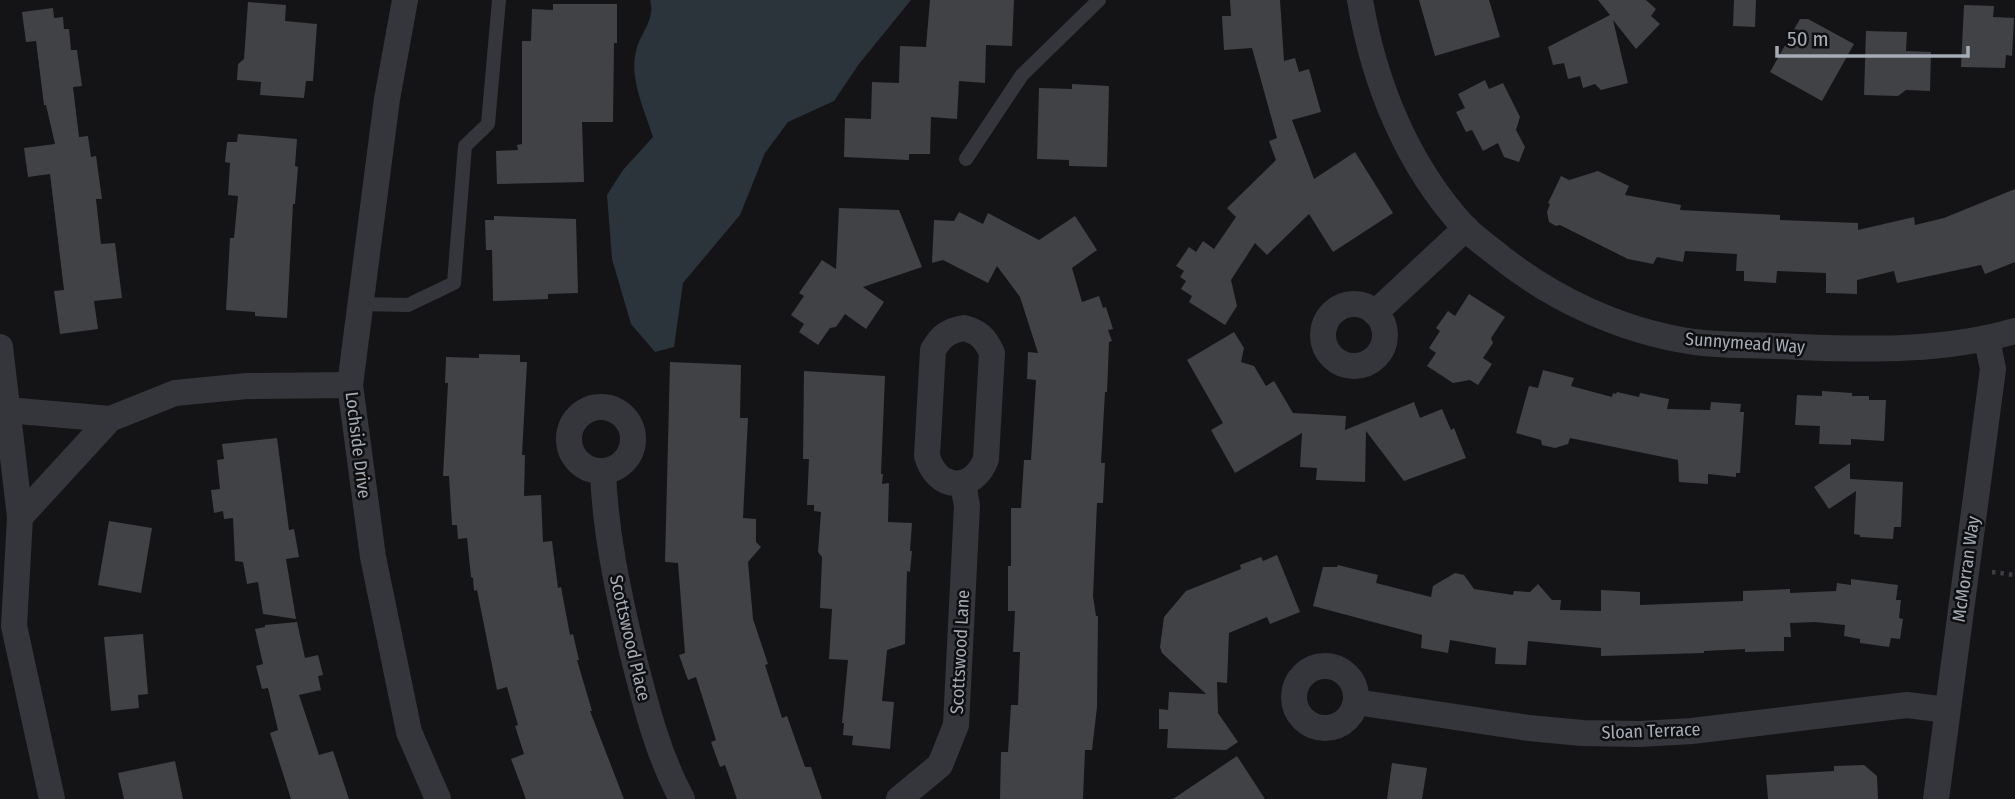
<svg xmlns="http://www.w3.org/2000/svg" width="2015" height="799" viewBox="0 0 2015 799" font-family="'Fira Sans Condensed',sans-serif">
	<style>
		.water { fill: #2a343a }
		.building { fill: #404246 }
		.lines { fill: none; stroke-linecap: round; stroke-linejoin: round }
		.path { stroke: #3b3d42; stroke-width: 4.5; stroke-dasharray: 3.5 5; stroke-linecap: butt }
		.lane { stroke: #35363b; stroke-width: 14 }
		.street { stroke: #35363b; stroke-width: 26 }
		.labels { text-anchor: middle; stroke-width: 5; stroke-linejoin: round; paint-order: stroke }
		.street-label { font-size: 18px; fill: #a5acb6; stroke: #0f0f11 }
	</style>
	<rect width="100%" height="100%" fill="#141416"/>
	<path class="water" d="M650,0H911L859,64L834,101L788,122L765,153L740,215L683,283L674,347L655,352L631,324L612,259L607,195L623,170L653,137C645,111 629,79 636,51C640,33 656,20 650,0Z"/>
	<g class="building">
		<path d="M930,0H1014L1012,46L986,45L985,83L959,81L957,119L931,117L930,154H909V160L844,157L845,118L871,119L872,82L899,83L900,46L926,47Z"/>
		<path d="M1230,0H1280L1284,61L1295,58L1299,72L1309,69L1321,112L1292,120L1314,179L1355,152L1393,213L1333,252L1309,214L1267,255L1255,243L1231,280L1237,306L1225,325L1189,302L1192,296L1181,289L1186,281L1180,277L1184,271L1176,266L1189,247L1196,252L1203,241L1214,249L1236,217L1227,208L1276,160L1269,141L1277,138L1252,48L1224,50L1222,16H1231Z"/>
		<path d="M1419,0H1489L1500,37L1435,56Z"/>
		<path d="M1598,0H1646L1656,9L1651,16L1660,24L1636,49L1613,20L1628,83L1601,90L1595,84L1583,88L1580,76L1568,79L1564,63L1553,65L1548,47L1610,15Z"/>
		<path d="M1734,0H1756L1755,27L1733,26Z"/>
		<path d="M248,2L286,5L285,21L317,24L313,81H306L304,98L260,95L261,82L237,80L238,64L244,59Z"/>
		<path d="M553,4H617V43H614L613,122H582L584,182L497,184L496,151L518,150L517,145L522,144V41H531L532,9L553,10Z"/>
		<path d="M1964,5L1994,6L1993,17L2014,18L2012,56L2006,55L2005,68L1961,67Z"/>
		<path d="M53,8L54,18L63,17L64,29H69L71,50H77L82,86L73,87L79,137L88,136L91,157L96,156L102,199H96L101,244L115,243L122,298L94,301L98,329L60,334L54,291L64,290L50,174L28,177L24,148L55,144L46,105H44L36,41L26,42L22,12Z"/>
		<path d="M1800,19H1808L1854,44L1822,101L1770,72Z"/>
		<path d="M1866,31L1907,32L1906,51L1931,52L1930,91L1906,90L1898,96L1864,95Z"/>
		<path d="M1485,80L1489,89L1503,83L1520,117L1516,130L1525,147L1519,162L1504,157L1498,143L1483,151L1472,130L1466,132L1456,112L1465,108L1458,94Z"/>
		<path d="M1072,84L1109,86L1107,167L1069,166V160L1037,159L1039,88L1072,89Z"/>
		<path d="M238,134L297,139L295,166L298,167L295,204H293L287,318L255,316V312L226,310L230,238H234L238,196L228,195L230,163L225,162L227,142H237Z"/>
		<path d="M1598,171L1629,186L1625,195L1681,205L1680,210L1780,215V220L1858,223V230L1914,217L1915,225L1944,218L2015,189V262L1985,274L1981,265L1897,283L1894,271L1857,280V294L1826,293V273L1777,271L1776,283L1744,281V271H1736L1737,254L1685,251L1683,262L1657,257L1653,264L1628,259L1560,225L1556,226L1549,222L1547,212L1550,204L1548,203L1561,176L1569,180Z"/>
		<path d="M839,208L899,210L922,267L863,287L884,302L866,329L845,314L836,327L830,328L818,345L799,332L804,324L791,315L804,296L799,293L822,260L836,269Z"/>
		<path d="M959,212L983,224L988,213L1039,240L1075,216L1097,250L1072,268L1082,302L1099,296L1103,308L1106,307L1113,329L1108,330L1112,341L1109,342L1107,392H1105L1101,463H1105L1103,503H1097L1093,596L1096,616H1098L1097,707L1092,750H1085L1083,799H1000L1001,752H1008L1011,705H1018L1020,652H1013L1015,611H1008V566H1011V508H1021L1024,460H1031L1036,380L1027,379L1028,352L1038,353L1020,297L997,266L988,283L943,260L932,263L934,220L954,221Z"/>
		<path d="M494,216L576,219L578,293L548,294V299L493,301L492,250H486L485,220H494Z"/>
		<path d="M1469,294L1505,317L1491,338L1493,343L1483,358L1492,364L1478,385L1470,380L1453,383L1427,366L1436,353L1429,348L1440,331L1436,328L1448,311L1455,316Z"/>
		<path d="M1234,332L1244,348L1241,362L1254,366L1266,386L1274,381L1293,413L1346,416L1345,430L1414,402L1420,418L1442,409L1451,430L1454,428L1466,458L1404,481L1366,431L1365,482L1316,480L1317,468L1300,467L1302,433L1235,473L1211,430L1223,423L1187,360Z"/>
		<path d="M479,354L520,355V362H527L522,455H525L524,496L541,495L543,542L552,541L558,588L561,587L570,635L573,634L579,660H577L592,711H590L624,799H526L511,759L524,754L515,726L518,725L507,687L497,690L477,590L474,591L473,578L471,577L467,538L458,539L457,525H452L449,476H443L448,383H445L446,357L479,358Z"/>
		<path d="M670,362L741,365L740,418H748L743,518L756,519V542L761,547L748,562L753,619L768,664L765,665L782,718L787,716L805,767H811L822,799H737L725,765L720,767L711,742L716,740L696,677L688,680L679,655L685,653L678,563L665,562Z"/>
		<path d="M1543,370L1574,378L1571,386L1612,397L1613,393L1616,394L1617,392L1639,397L1640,393L1669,399L1667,409L1710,410L1711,402L1741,404L1740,412H1744L1740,473H1736V477L1708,474V484L1679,482L1678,460L1570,438L1568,444L1555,448L1542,445L1541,440L1516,433L1529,386L1538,388Z"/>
		<path d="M804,371L885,376L881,474H883L882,484L889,483L888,522L912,523L910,551H912L910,572L907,571L905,644L887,650L882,701L894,702L890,749L852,745L853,736L843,735L844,723H842L848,660L829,659L832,609L820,608L822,557L818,552L821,512L814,511V505H807L809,459H803Z"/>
		<path d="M1822,391L1852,393V396H1869V400H1886L1884,441L1851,439V445L1819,444L1820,426L1795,425L1797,395L1822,396Z"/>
		<path d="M277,438L289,530L294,529L299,557L286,559L296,619L263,614L258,582L247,584L243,562L235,561L233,518L224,519L223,511L214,513L211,490L220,489L217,460L224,459L222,444Z"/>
		<path d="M1850,463V479L1903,482L1901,527H1894L1893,539L1860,537V535L1854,534L1856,491L1829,509L1814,487Z"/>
		<path d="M109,521L152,528L141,593L98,585Z"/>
		<path d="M1277,555L1300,612L1270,624L1267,617L1229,633L1227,683L1217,682L1218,713L1238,742L1226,750L1167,748L1168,729H1159V709L1168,710L1169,692L1206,694L1162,653L1160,647L1164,617L1186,591L1241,569L1240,565L1261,557L1263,561Z"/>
		<path d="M1338,565L1378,575L1376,583L1431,597L1433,586L1455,573L1464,575L1474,589L1513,595L1514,591L1530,592L1538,584L1552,600H1561L1560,610L1601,611V590L1640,592V605L1743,601V591L1790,589V593L1836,591L1837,583L1851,585V579L1898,585L1896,600H1901L1899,618L1903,619L1900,639L1891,638L1889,647L1860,643V639L1844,636L1845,625L1815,622L1790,623L1791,637H1784V651L1745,652V649L1704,651V653L1601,656V648L1528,641L1526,665L1495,664L1496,648L1450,640L1448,653L1421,648L1422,635L1313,606L1323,567H1337Z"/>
		<path d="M297,622L305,658L318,655L323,675L318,676L321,690L299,695L319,755L333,751L349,799H291L270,733L278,730L268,688L262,689L256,666L263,664L255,629L265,627V625Z"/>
		<path d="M143,634L148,694L138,695L139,708L111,711L104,637Z"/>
		<path d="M1237,756L1265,799H1173Z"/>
		<path d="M175,761L183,799H124L118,773Z"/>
		<path d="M1392,763L1427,768L1422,799H1387Z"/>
		<path d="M1864,765L1877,776L1878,799H1768L1766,775L1834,771V766Z"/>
	</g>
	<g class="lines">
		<path class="path" d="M1992,572L2015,575"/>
		<g class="lane">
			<path d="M966,159L1022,75L1099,0"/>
			<path d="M360,304L408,305L454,283L465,146L488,124L499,0"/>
		</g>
		<g class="street">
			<path d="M405,0L387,99L350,385L373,557L409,732L438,799"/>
			<path d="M1360,0C1374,83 1407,165 1465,228C1473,236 1484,244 1493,251C1550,298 1620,331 1694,342C1728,346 1765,345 1799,347C1871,350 1946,351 2015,331"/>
			<circle cx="1354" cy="335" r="31"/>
			<path d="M1375,313L1466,228"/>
			<path d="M964,328C979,332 985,338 992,353L986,459C973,493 937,491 927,456L933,350C941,336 948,331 964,328Z"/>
			<path d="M0,347L20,517L14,626L52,799"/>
			<circle cx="601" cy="439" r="32"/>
			<path d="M7,410L110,419"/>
			<path d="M603,471C605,532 618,591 632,651C645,702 657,753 682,799"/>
			<path d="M20,517L110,419L175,393L247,386L350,385"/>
			<circle cx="1325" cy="697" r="31"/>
			<path d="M1356,702L1529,728L1582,733L1640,734L1692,731L1907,705L1947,710"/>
			<path d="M899,799L940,765L956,725L967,506L963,483"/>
			<path d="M1936,799L1993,369L1987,340"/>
		</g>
	</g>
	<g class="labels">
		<g class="street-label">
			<text transform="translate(1745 343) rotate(4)" y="6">Sunnymead Way</text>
			<text transform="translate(358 445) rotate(83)" y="6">Lochside Drive</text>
			<text transform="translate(1966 569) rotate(-82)" y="6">McMorran Way</text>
			<text transform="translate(630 638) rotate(77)" y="6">Scottswood Place</text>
			<text transform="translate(960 652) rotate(-87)" y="6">Scottswood Lane</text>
			<text transform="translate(1651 731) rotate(-2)" y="6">Sloan Terrace</text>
		</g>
	</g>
	<path d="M1777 46v10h191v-10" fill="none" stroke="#a5acb6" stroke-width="3.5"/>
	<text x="1787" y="46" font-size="21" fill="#a5acb6" stroke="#0f0f11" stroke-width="5" paint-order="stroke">50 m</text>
</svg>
